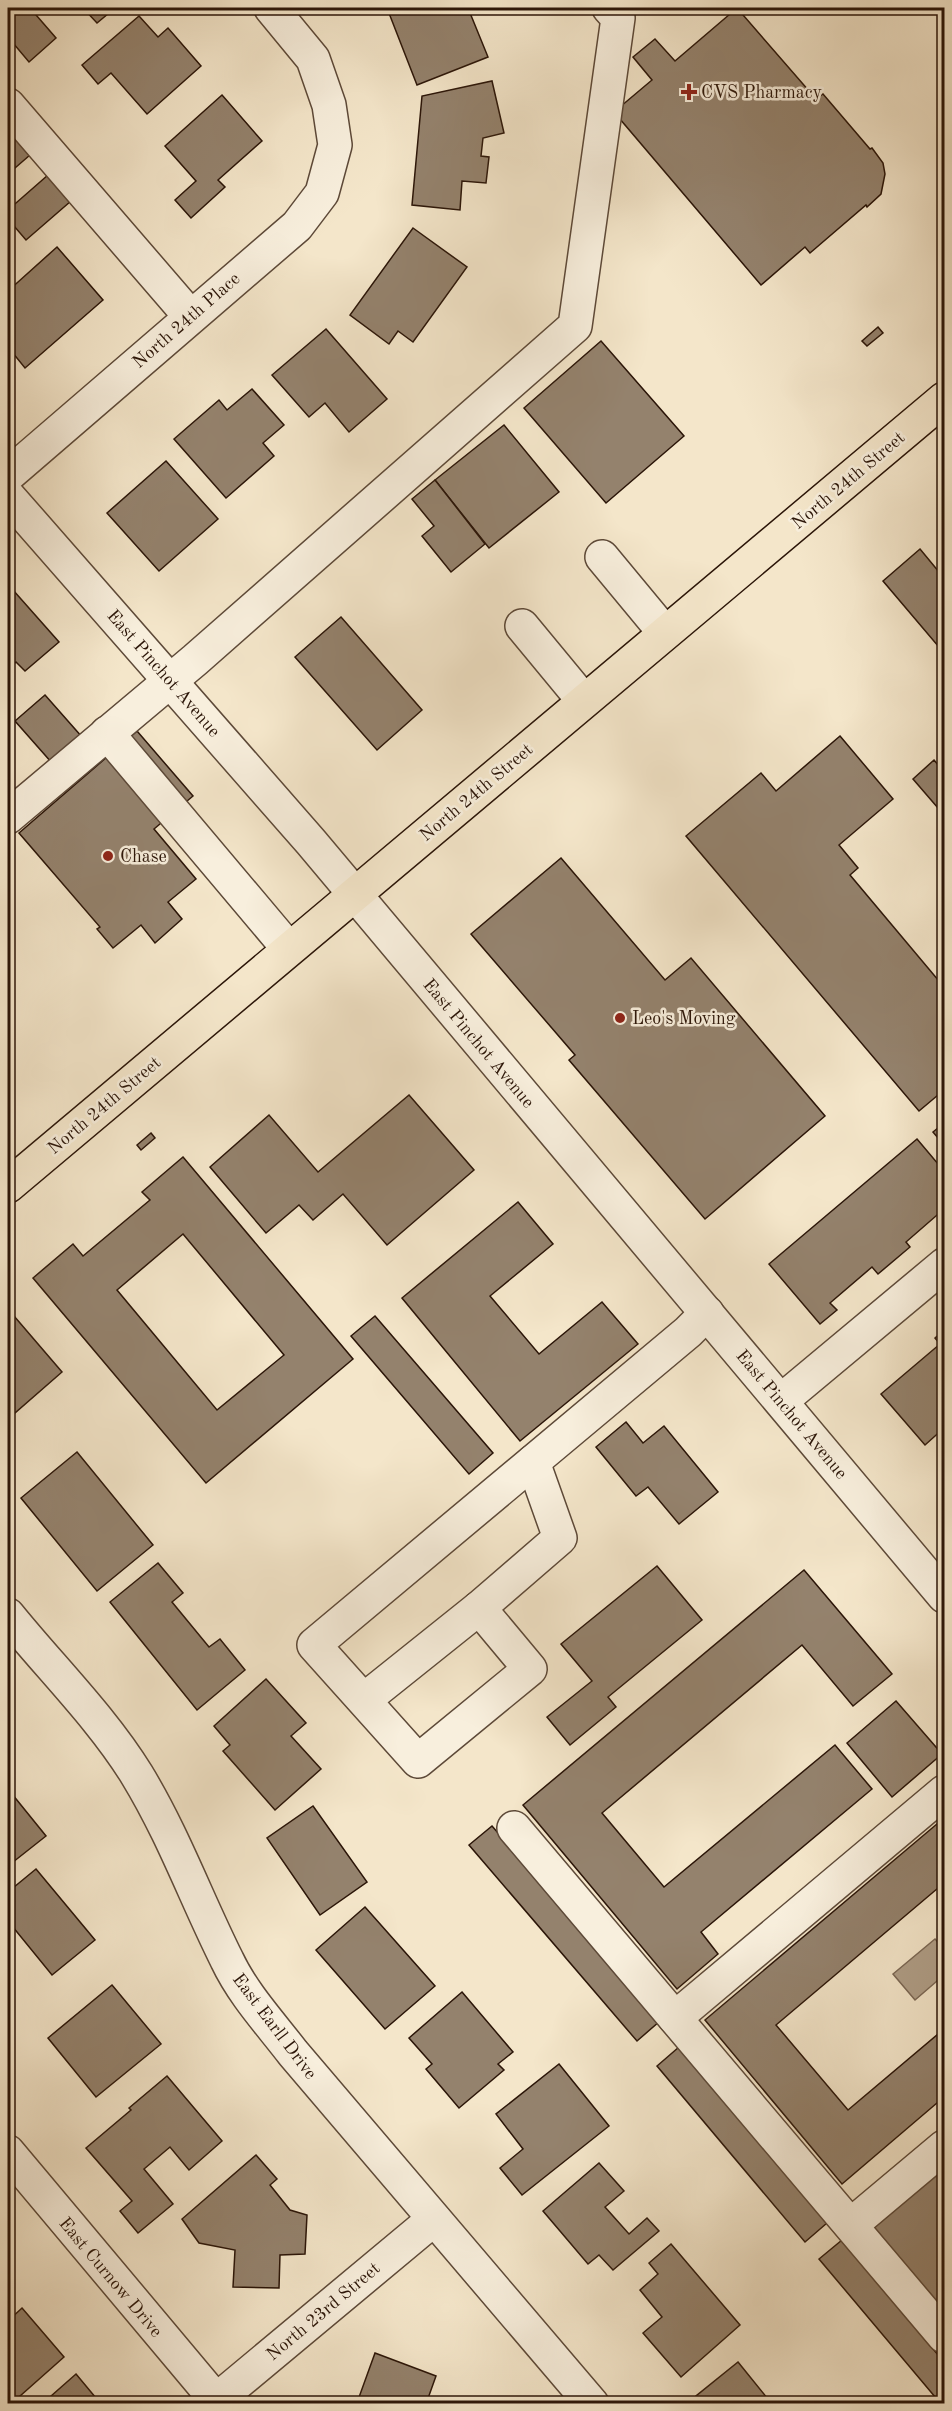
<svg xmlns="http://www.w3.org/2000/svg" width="952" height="2411" viewBox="0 0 952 2411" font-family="'Old Standard TT',serif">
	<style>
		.water { fill: #b09f88; stroke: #7b6855; stroke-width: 1.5 }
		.building { fill: #94826d; stroke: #2b1508; stroke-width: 1.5; fill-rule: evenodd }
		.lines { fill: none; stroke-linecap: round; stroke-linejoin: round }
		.minor-casing { stroke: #5d4938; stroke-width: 36 }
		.major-casing { stroke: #2b1508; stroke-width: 36 }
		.minor { stroke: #f8efdd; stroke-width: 33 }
		.major { stroke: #f4e6ca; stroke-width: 33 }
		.poi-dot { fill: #8f2418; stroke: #f8efdd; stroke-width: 2 }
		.labels { text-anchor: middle; stroke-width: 5; stroke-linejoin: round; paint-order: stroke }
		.poi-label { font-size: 18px; fill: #2b1508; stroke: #f8efdd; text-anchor: start }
		.street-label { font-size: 18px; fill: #2b1508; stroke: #f8efdd }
	</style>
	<rect width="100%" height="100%" fill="#f4e6ca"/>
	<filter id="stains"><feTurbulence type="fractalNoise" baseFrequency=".00333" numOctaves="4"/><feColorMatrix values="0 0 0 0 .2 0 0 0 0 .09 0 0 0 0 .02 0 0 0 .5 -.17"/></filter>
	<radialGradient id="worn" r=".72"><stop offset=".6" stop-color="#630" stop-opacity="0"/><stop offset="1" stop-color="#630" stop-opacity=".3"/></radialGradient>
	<path class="water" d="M935,1939L944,1949V1975L915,2000L893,1974Z"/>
	<g class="building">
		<path d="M8,8H30L56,38L29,62L8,37Z"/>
		<path d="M83,8H115L97,23Z"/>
		<path d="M387,8H468L488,57L417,85Z"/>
		<path d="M737,8L816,99L823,94L870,149L872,148L883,163L885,174L881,194L867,207L866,205L810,253L805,247L761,285L614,112L652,80L633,57L655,39L675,61Z"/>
		<path d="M139,16L158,37L168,28L201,66L147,114L111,73L98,84L82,65Z"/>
		<path d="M492,81L504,133L483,138L481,156L489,157L486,183L462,181L460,210L412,205L422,96Z"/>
		<path d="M222,95L262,141L218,180L225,187L191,218L175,200L196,181L165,146Z"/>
		<path d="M8,129L30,155L15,168L8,160Z"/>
		<path d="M48,175L71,201L26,240L8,219V210Z"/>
		<path d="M413,228L467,267L413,342L398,331L389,344L350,315Z"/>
		<path d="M57,247L103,300L25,368L8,347V291Z"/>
		<path d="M878,327L883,333L867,346L862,341Z"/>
		<path d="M326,329L387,399L349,432L325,403L309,417L272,375Z"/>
		<path d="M601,341L684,436L606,503L524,408Z"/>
		<path d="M252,389L284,425L263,443L274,456L226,498L174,439L219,400L227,410Z"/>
		<path d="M504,425L559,492L489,548L435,480Z"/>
		<path d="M166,461L218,519L159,571L107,513Z"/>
		<path d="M435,480L485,544L451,572L422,536L434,526L412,499Z"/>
		<path d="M920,549L944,578V653L883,581Z"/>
		<path d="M13,590L59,642L25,671L16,662L8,669V594Z"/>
		<path d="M341,617L422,710L377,750L295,657Z"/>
		<path d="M45,695L82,737L52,763L15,721Z"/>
		<path d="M137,731L193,796L154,829L196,879L168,902L182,919L155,943L141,925L113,948L97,929L100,927L19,833Z"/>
		<path d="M840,736L893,799L839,845L858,868L850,875L944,987V1090L919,1111L686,836L761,773L776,791Z"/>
		<path d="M934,760L944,772V815L913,779Z"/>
		<path d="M561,858L665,980L691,958L825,1116L705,1219L569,1060L575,1055L471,934Z"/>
		<path d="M409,1095L474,1170L387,1245L343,1194L313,1220L299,1205L266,1233L210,1167L269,1115L318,1172Z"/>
		<path d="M944,1123V1145L933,1132Z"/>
		<path d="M151,1133L155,1138L141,1150L137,1145Z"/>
		<path d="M917,1139L944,1171V1209L906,1242L910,1247L878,1274L872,1267L830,1303L837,1310L820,1324L769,1264Z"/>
		<path d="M183,1157L353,1359L206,1483L33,1278L73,1244L83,1256L150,1200L142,1192ZM183,1234L284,1355L217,1410L117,1290Z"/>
		<path d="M518,1202L553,1244L490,1296L539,1354L602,1302L638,1344L520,1441L402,1298Z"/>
		<path d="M8,1309L62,1372L8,1419Z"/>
		<path d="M375,1316L493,1453L469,1474L351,1336Z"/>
		<path d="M944,1330V1428L925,1445L881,1394L940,1344L935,1338Z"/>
		<path d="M626,1422L643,1443L664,1426L718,1492L679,1524L648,1487L636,1496L596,1447Z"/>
		<path d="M77,1452L153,1545L97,1591L21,1498Z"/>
		<path d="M158,1563L183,1593L172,1602L209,1647L220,1639L245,1670L197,1710L110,1602Z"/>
		<path d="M657,1566L702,1620L608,1697L616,1707L570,1745L547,1717L592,1681L561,1644Z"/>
		<path d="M804,1570L892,1674L853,1706L802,1645L602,1813L664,1887L835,1745L872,1789L701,1932L718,1954L677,1989L523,1805Z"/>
		<path d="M266,1679L306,1723L291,1736L321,1769L275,1810L223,1751L230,1745L214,1726Z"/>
		<path d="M896,1701L942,1754L892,1797L847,1743Z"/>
		<path d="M8,1789L46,1836L8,1866Z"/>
		<path d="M313,1806L367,1882L320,1915L267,1838Z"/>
		<path d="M944,1818V1883L776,2025L848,2110L944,2029V2097L842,2184L705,2020Z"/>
		<path d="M492,1826L660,2021L637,2041L469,1845Z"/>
		<path d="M36,1869L95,1940L52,1975L8,1921V1892Z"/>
		<path d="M365,1907L435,1986L385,2029L316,1950Z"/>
		<path d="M112,1985L161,2044L96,2097L48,2038Z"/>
		<path d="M462,1992L513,2052L498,2064L504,2070L459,2108L426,2069L432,2064L409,2038Z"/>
		<path d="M679,2047L827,2223L805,2242L657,2066Z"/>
		<path d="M559,2064L609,2126L522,2195L500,2168L523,2149L496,2114Z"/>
		<path d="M167,2076L222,2141L189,2170L170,2147L144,2169L173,2204L138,2233L120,2211L132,2201L86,2148L131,2110L129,2108Z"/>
		<path d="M256,2155L277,2179L270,2185L290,2210L307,2215L305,2254L280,2255L279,2288L233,2287L235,2250L199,2243L182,2219Z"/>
		<path d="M599,2163L624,2191L605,2207L629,2234L647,2218L659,2231L613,2270L599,2255L588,2264L543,2211Z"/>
		<path d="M944,2168V2234L940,2238L944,2244V2319L870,2231Z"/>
		<path d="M842,2240L944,2362V2404H941L819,2259Z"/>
		<path d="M671,2244L740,2325L681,2377L643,2333L662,2317L640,2290L658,2274L649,2263Z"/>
		<path d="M22,2308L64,2357L11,2404H8V2321Z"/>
		<path d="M375,2353L436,2376L426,2404H367L358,2400Z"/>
		<path d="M738,2362L772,2404H702L696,2396Z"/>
		<path d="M76,2374L101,2404H42Z"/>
	</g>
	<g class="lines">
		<defs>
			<g id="minor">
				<path d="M8,105L190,316"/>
				<path d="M8,475L297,226L322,193L335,145L329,105L313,59L271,8"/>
				<path d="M8,496L311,842L944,1596"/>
				<path d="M602,557L665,633"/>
				<path d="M522,626L584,701"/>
				<path d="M107,733L289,949"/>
				<path d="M8,817L195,660L575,326L618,18L609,8"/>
				<path d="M781,1401L944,1265"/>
				<path d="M479,1608L530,1669L418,1761L314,1645L688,1332L707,1313"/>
				<path d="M8,1615C50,1667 102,1718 137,1775C173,1834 196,1898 227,1960C243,1994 270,2023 293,2053L592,2404"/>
				<path d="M364,1700L479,1608L560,1538L533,1462"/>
				<path d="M514,1828L944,2336"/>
				<path d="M675,2018L944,1792"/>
				<path d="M8,2152L216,2400"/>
				<path d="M851,2225L944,2147"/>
				<path d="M212,2404L434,2219"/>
			</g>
			<path id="major" d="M8,1186L944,399"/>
		</defs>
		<use href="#minor" class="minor-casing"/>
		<use href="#major" class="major-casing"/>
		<use href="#minor" class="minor"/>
		<use href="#major" class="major"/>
	</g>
	<g class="poi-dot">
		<path d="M686 83h6v6h6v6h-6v6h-6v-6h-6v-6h6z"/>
		<circle cx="108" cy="856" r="6"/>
		<circle cx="620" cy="1018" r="6"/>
	</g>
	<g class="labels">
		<g class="poi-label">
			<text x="701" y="98">CVS Pharmacy</text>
			<text x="120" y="862">Chase</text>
			<text x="632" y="1024">Leo's Moving</text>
		</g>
		<g class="street-label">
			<text transform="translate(186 320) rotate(-41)" y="6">North 24th Place</text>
			<text transform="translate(848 480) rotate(-40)" y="6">North 24th Street</text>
			<text transform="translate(164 673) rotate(49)" y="6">East Pinchot Avenue</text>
			<text transform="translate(476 792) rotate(-40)" y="6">North 24th Street</text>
			<text transform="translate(479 1043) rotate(50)" y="6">East Pinchot Avenue</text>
			<text transform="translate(104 1105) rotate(-40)" y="6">North 24th Street</text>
			<text transform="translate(792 1414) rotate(50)" y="6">East Pinchot Avenue</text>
			<text transform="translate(275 2026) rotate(53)" y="6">East Earll Drive</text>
			<text transform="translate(111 2277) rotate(50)" y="6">East Curnow Drive</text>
			<text transform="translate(323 2311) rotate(-40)" y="6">North 23rd Street</text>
		</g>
	</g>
	<rect width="952" height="2411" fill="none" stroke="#f4e6ca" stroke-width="30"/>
	<rect x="9" y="9" width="934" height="2393" fill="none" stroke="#2b1508" stroke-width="3"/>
	<rect x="15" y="15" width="922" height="2381" fill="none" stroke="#2b1508" stroke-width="1.5"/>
	<rect width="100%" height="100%" filter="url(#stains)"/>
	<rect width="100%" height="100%" fill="url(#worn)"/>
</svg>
